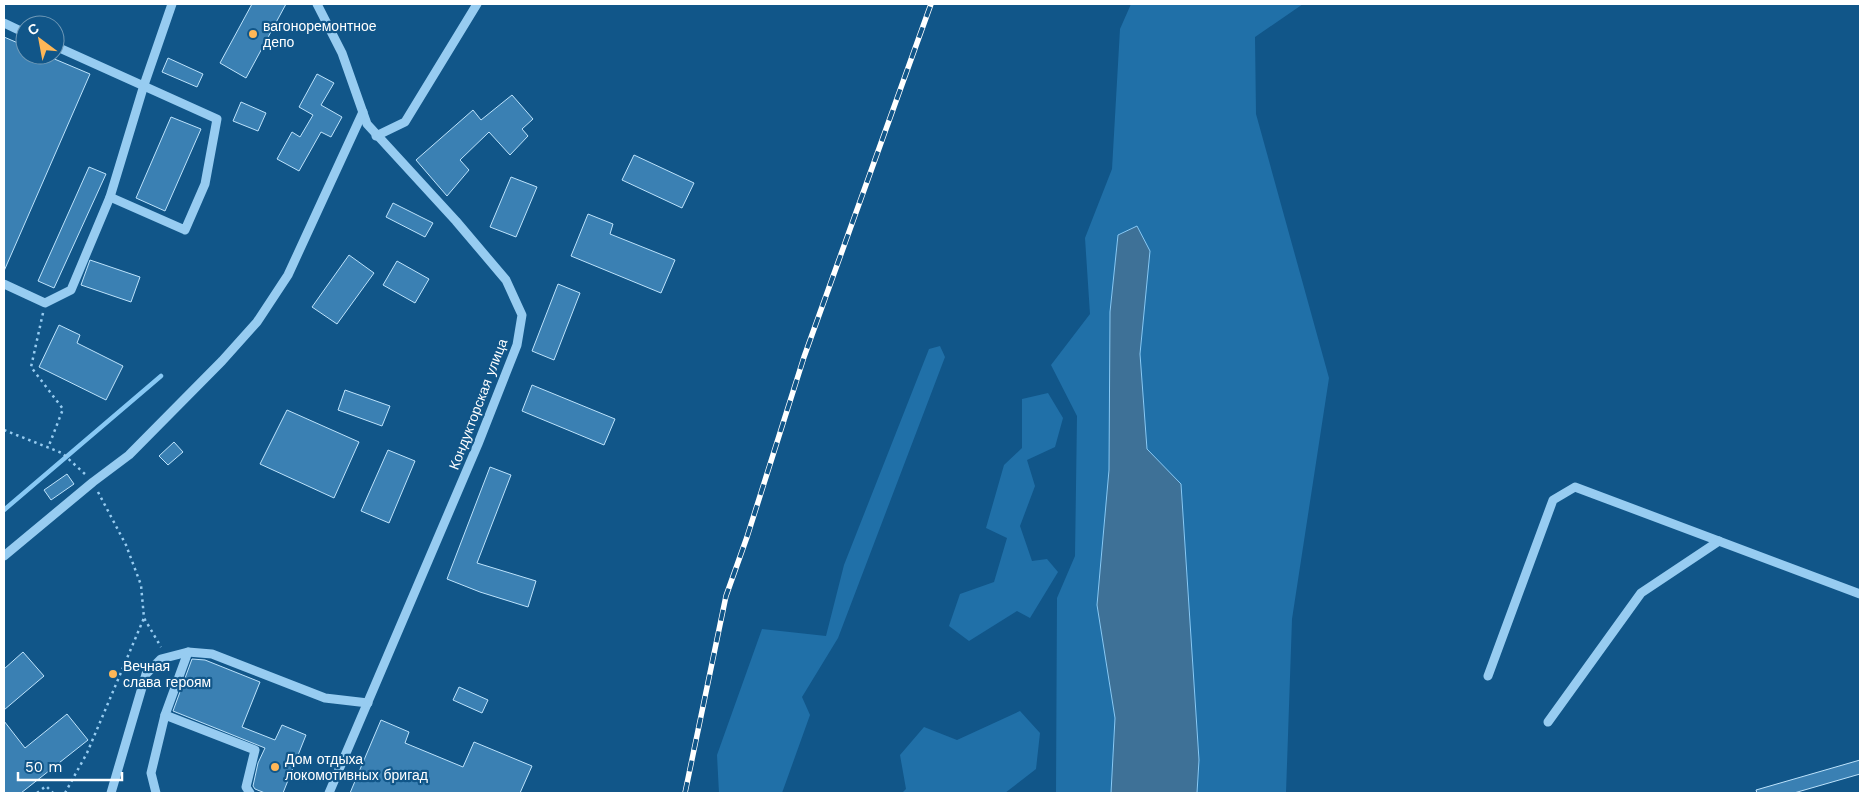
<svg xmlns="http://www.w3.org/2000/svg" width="1864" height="797" viewBox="0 0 1864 797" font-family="'Work Sans',sans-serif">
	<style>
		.green { fill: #2070a8 }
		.water { fill: #3e7197; stroke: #88c9f5 }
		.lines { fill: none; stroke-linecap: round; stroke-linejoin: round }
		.stream { stroke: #88c9f5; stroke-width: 4.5 }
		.building { fill: #3a80b3; stroke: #bde3fc }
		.path { stroke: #97ccf1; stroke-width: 2.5; stroke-dasharray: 2.5 4; stroke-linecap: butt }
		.minor { stroke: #97ccf1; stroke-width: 9 }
		.rail-casing { stroke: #fff; stroke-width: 5.5 }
		.rail { stroke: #115689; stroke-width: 4; stroke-dasharray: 11; stroke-linecap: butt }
		.poi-dot { fill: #ffb757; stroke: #115689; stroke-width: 2 }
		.labels { text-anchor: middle; stroke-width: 4.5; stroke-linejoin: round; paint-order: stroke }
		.poi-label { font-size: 14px; fill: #fff; stroke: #115689; text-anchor: start }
		.street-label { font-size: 14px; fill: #fff; stroke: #115689 }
	</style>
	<rect width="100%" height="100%" fill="#115689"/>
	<g class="green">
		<path d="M1131,4H1303L1255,37L1256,114L1329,378L1292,619L1286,793H1197L1199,760L1181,484L1147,450L1140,354L1150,251L1118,235L1110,312L1109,470L1097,605L1115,718L1111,793H1056L1057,598L1075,556L1077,416L1051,365L1090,314L1085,238L1112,169L1120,29Z"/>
		<path d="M940,346L945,357L838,638L802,697L810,715L782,793H719L717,755L762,629L826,636L844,565L929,349Z"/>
		<path d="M1048,393L1063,418L1055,447L1027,460L1035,486L1020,526L1032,561L1047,559L1058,572L1030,618L1017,611L969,641L949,626L960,594L994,582L1007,538L986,528L1004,465L1022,448V399Z"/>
		<path d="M1020,711L1040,733L1036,769L1005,793H902L906,789L900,755L924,727L957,740Z"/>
	</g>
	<path class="water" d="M1137,226L1150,251L1140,354L1147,449L1181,484L1199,760L1197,793H1111L1115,718L1097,605L1109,470L1110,312L1118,235Z"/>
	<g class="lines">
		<path class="stream" d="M4,510L161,376"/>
	</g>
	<g class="building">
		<path d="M252,4H286L246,78L220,63Z"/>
		<path d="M4,37L25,46V55H45L90,74L4,271Z"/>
		<path d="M168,58L203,74L197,87L162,72Z"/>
		<path d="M317,74L334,83L321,105L342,117L331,137L321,132L299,171L277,159L292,132L300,137L313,115L299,107Z"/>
		<path d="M512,95L533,119L522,129L528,136L510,155L489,132L460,160L469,170L447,196L416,160L473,110L481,120Z"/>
		<path d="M241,102L266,113L258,131L233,121Z"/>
		<path d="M171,117L201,129L165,211L136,198Z"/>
		<path d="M634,155L694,183L682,208L622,180Z"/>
		<path d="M89,167L106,174L54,288L38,281Z"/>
		<path d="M511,177L537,187L516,237L490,227Z"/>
		<path d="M393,203L433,223L425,237L386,217Z"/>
		<path d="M588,214L613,224L610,234L675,260L661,293L571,256Z"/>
		<path d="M349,255L374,273L337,324L312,307Z"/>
		<path d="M90,260L140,277L131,302L81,285Z"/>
		<path d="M397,261L429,279L415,303L383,285Z"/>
		<path d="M558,284L580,293L554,360L532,351Z"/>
		<path d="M59,325L80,335L77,343L123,366L106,400L39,367Z"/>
		<path d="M532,385L615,419L604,445L522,411Z"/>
		<path d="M345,390L390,406L382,426L338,410Z"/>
		<path d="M287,410L359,442L334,498L260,464Z"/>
		<path d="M174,442L183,452L168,465L159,456Z"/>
		<path d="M388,450L415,461L389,523L361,511Z"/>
		<path d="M490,467L511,475L477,563L536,581L528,607L480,592L447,579Z"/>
		<path d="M67,474L74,484L51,500L44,490Z"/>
		<path d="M23,652L44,676L4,710V669Z"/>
		<path d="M192,659L205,660L260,682L242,727L275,740L282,725L306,735L283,793H265L255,789L253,786L258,763L265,748L173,711Z"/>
		<path d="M459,687L488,700L482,713L453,700Z"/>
		<path d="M67,714L88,740L21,793H4V721L25,748Z"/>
		<path d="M381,720L409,732L405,743L463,767L474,742L532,766L520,793H350Z"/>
		<path d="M1860,760V774L1794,793H1757L1756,790Z"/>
	</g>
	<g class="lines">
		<g class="path">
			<path d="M43,313L31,367L63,409L48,448"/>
			<path d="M4,430L62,453L86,475"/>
			<path d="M98,492L126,545L141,585L144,618L161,647"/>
			<path d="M37,793L46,786L53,793"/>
			<path d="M65,793L87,753L144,618"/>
		</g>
		<g class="minor">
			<path d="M317,4L342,53L367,124L456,221L506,280L522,315L517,345L478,444L329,793"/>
			<path d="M4,23L25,33"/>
			<path d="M55,46L217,119L205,184L185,230L110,197"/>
			<path d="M376,136L405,122L477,4"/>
			<path d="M4,284L45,303L71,290L110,197L144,85L172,4"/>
			<path d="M4,556L93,482L129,455L222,361L257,322L288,275L363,112"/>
			<path d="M188,652L165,715L255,750L246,787L250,793"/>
			<path d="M1488,676L1553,500L1575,487L1860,594"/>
			<path d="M1548,722L1641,593L1719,541"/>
			<path d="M111,793L146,674L161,659L188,652L212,654L325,698L368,703"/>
			<path d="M156,793L151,773L165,715"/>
		</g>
		<defs>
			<path id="rail" d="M685,793L726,596L747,537L804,357L931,4"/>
		</defs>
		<use href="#rail" class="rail-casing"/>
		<use href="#rail" class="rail"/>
	</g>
	<g class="poi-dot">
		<circle cx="253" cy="34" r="5"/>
		<circle cx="113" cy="674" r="5"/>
		<circle cx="275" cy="767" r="5"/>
	</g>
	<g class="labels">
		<g class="poi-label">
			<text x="263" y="31">вагоноремонтное<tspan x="263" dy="16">депо</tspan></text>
			<text x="123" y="671">Вечная<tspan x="123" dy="16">слава героям</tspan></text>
			<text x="285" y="764">Дом отдыха<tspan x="285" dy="16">локомотивных бригад</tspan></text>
		</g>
		<g class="street-label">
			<text transform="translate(478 404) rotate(-69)" y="5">Кондукторская улица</text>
		</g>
	</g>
	<rect width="1864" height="797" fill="none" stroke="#ffffff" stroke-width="10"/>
	<g transform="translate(40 40) rotate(328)"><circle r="24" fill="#115689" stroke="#709ab8"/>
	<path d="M0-4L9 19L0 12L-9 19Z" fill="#ffb757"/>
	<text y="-8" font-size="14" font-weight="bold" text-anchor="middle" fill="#ffffff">С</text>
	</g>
	<path d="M18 772v8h104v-8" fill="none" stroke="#ffffff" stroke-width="2.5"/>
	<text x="25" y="772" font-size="15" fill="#ffffff" stroke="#115689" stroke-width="4" paint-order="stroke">50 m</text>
</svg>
